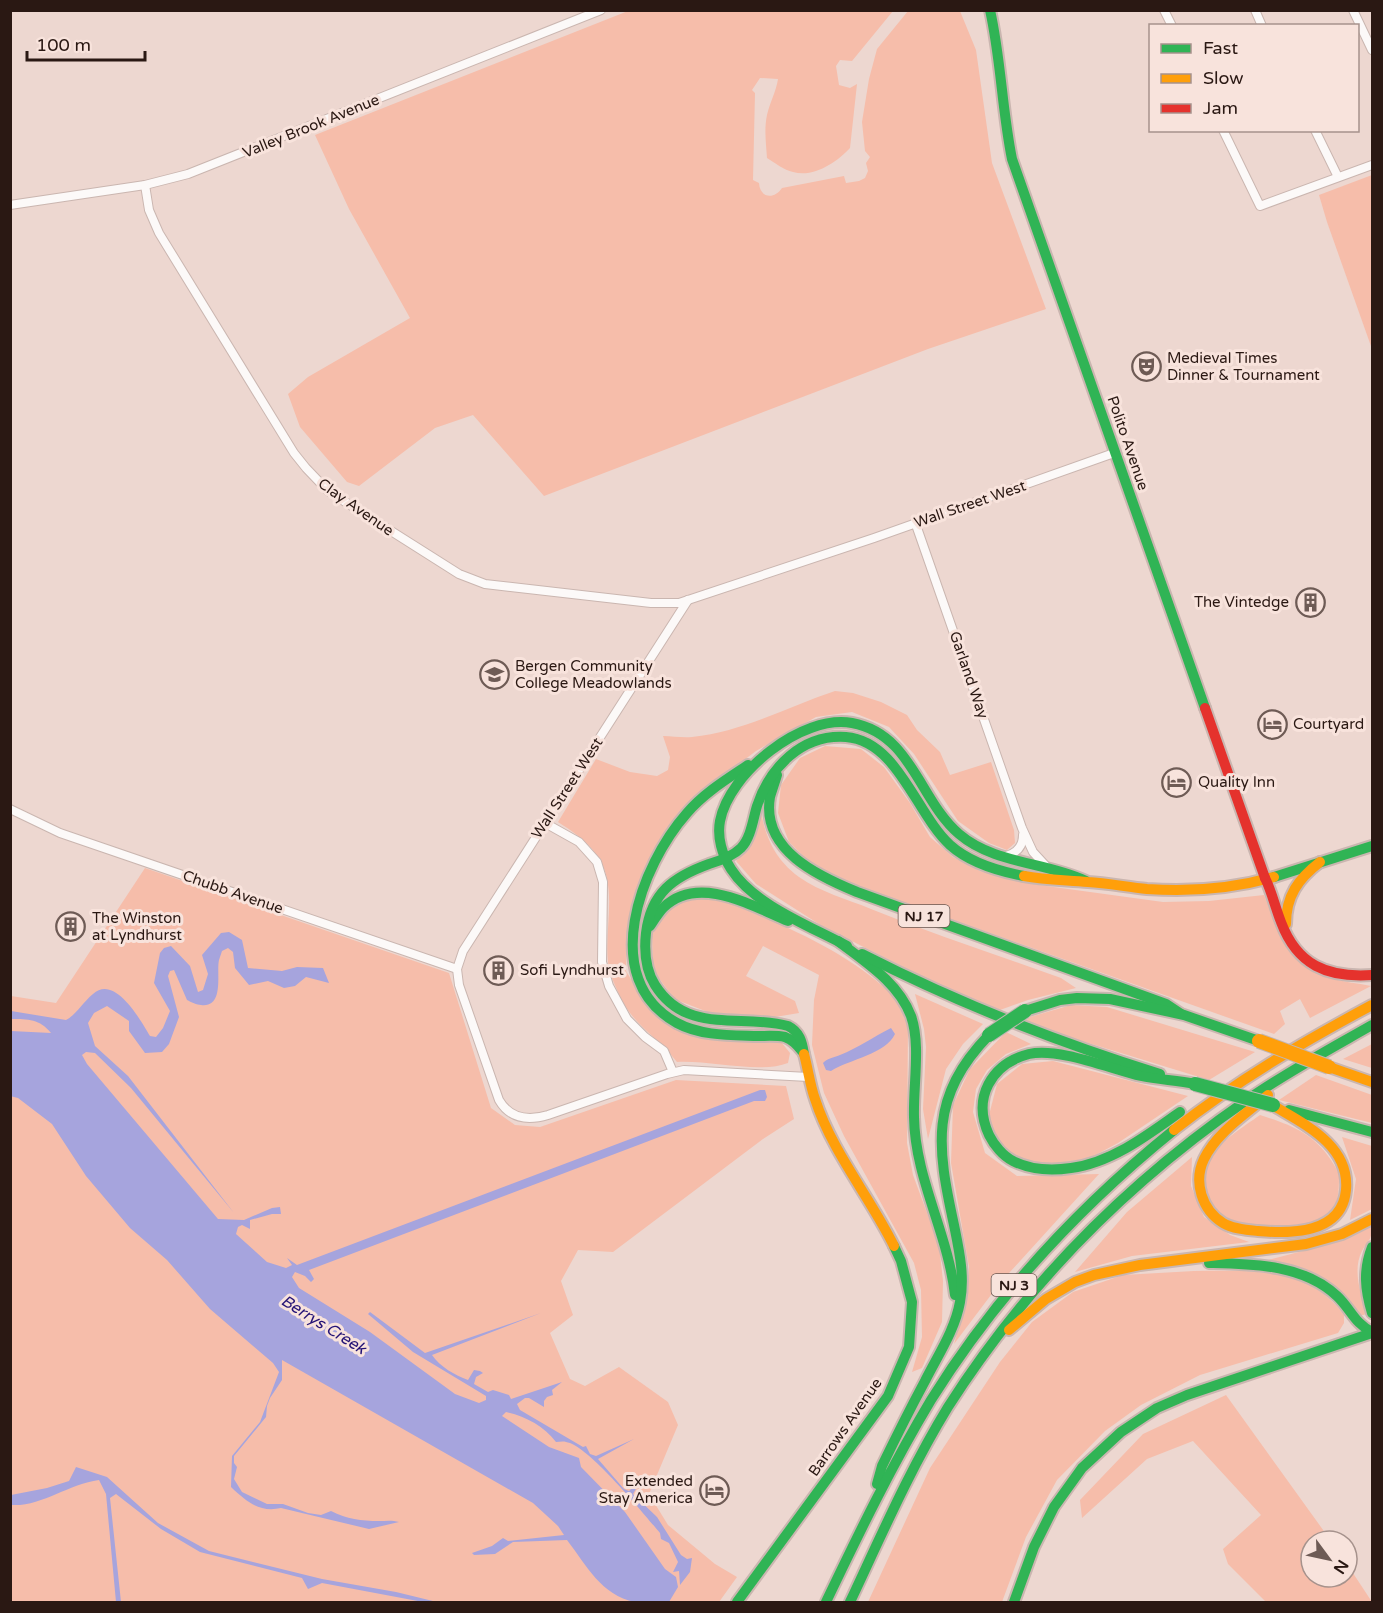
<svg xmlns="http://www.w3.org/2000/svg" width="1383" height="1613" viewBox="0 0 1383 1613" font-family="'Varela Round',sans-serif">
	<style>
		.green { fill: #f6bdaa }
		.water { fill: #a6a4dd }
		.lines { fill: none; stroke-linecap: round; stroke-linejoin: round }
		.street-casing { stroke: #cab6b0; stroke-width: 10 }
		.fast-casing { stroke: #cab6b0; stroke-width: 14 }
		.slow-casing { stroke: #cab6b0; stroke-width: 14 }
		.jam-casing { stroke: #cab6b0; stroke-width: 14 }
		.street { stroke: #fcf9f8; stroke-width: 8 }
		.fast { stroke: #30b455; stroke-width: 10 }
		.slow { stroke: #ff9f0a; stroke-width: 10 }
		.jam { stroke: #e5322d; stroke-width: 10 }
		.fast-bridge-casing { stroke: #c2b6b2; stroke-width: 16; stroke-linecap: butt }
		.slow-bridge-casing { stroke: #c2b6b2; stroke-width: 16; stroke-linecap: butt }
		.fast-bridge { stroke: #30b455; stroke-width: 14 }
		.slow-bridge { stroke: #ff9f0a; stroke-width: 14 }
		.labels { text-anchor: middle; stroke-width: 6; stroke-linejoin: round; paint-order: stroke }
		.shield { fill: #f8e3dc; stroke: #68554f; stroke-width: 1.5 }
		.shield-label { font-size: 14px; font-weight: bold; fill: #2a1813 }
		.street-label { font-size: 15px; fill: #2a1813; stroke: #f8e3dc }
		.poi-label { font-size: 15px; fill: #2a1813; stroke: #f8e3dc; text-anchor: start }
		.water-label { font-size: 16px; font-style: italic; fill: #241376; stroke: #f8e3dc }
	</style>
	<rect width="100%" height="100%" fill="#edd7d0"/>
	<g class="green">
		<path d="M628,11H893L852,61L840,60L836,66L839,85L850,88L857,84L850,148C837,162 814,178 793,172C784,170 775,163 767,158C766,143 764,129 767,115C770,102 776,92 778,79L760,78L752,90L755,93L753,180L759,183C760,198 774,200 782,188L844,176L846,183L859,181L865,178L868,171L866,163L870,157L865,151L862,122L869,79L877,49L908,11H960L976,50L992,163L1046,309L928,349L544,496L473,415L435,428L359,486L347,482L300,427L288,394L308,377L410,318L349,209L315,135Z"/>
		<path d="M1372,175V349L1327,222L1319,195Z"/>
		<path d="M835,691L853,693L881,702L907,715L917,730L940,752L950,775L991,762L1014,830L1015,843L1007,850L989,843L958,821L914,754L889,727L852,712L816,717L756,751L698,795L659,840L636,889L627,937L626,971L648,1007L666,1024L682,1031L712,1039L782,1043L790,1053L788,1063C760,1074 709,1060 677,1062C659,1038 629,1022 618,992C614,983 609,972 608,962C604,927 619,884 596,854C586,840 572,831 558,822L596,759L630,772L657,776L668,770L670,757L663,736C673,736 682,738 692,737C743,732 787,707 835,691Z"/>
		<path d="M825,746L861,749L884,767L910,803L930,837L953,857L980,871L1039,885L1163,902L1209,901L1264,895C1278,929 1290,968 1330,978C1343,982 1357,983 1371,986L1310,1018L1300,999L1280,1011L1285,1024L1274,1034L846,882L812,865L789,842L778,813L781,785L800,758Z"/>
		<path d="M761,812C766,839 776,860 799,877C820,892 847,899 871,909C933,934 997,955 1061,978L1076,988L1028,1000L1000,1010L945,988L822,926L756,884L736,861C754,845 755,835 761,812Z"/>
		<path d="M145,868L449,973L491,1108L515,1125L540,1127L676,1080L786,1086L794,1119L763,1139L613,1252L578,1250L561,1281L573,1315L550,1333L570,1379L585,1386L619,1367L668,1402L678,1425L649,1494L668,1525L715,1564L737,1577L719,1602H11V996L56,1003Z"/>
		<path d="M710,896C767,917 845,949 888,991C898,1000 903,1014 908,1027L907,1143L913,1175L939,1245L943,1281L942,1322L922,1368L912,1372L922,1337L921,1290L914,1263L844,1136L824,1093L812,1045L814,1000L819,975L763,946L746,976L795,1001L799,1013L769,1018L713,1014L674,999L653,970L652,934L665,914L684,899Z"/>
		<path d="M915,994L983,1024L963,1044L946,1069L928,1139L923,1109L926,1047L924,1029Z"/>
		<path d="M1071,1005L1107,1007L1255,1052L1209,1080L1023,1023L1030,1017Z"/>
		<path d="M1006,1032L1031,1044L1006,1054L987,1070L976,1089L973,1112L985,1153L1017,1176L1099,1174L1000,1283L954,1344L967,1299L969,1267L951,1163L953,1105L970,1069Z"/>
		<path d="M1372,1044V1068L1343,1059Z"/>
		<path d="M1053,1061L1188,1096L1118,1143L1090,1158L1047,1165L1021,1160L997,1143L989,1115L997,1084L1022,1064Z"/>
		<path d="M1316,1075L1372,1095V1123L1279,1100Z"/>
		<path d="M1260,1115C1290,1125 1312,1132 1331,1160C1334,1165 1338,1170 1339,1176C1339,1188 1339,1205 1329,1214C1311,1232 1239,1229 1220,1214C1211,1206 1208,1197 1206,1186C1205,1178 1204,1168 1208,1160C1219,1142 1243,1127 1260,1115Z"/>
		<path d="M1342,1137L1372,1146V1209L1350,1220L1356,1179Z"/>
		<path d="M1192,1157L1191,1186L1204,1217L1230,1235L1249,1242L1132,1256L1075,1272L1127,1212Z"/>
		<path d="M1372,1225C1372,1240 1369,1239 1362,1251C1352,1270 1361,1295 1367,1314L1359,1316L1347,1299L1264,1261L1341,1241Z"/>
		<path d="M1194,1271C1248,1271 1308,1265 1344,1315V1323L1338,1333L1200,1375L1141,1405L1105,1431L1057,1480L1026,1537L1002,1602H868L930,1468L1000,1362L1032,1322L1073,1292L1123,1275Z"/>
		<path d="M1226,1395L1331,1541H1311V1577H1347V1564L1372,1602H1266L1228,1564L1223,1549L1261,1515L1193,1441L1147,1459L1082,1518L1080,1500L1143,1434Z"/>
	</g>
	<g class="water">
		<path d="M229,932L242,940L248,968L282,971L297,967L323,968L329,983L306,977L295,986L284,988L268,981L249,985L235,968L233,952L228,948L222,951C221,954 220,957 219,960C216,973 225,1008 201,1005C197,1005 191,1002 187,1000L174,970L170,971L168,976L179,1017L169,1044L162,1052L145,1053L129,1031V1021L107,1006L94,1013L88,1023L95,1046L128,1076L234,1213L131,1088L95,1053L86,1052L82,1055L87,1064L218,1219L244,1220L272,1208L280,1207L281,1214H272L250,1220V1229L242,1225L238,1227L236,1234L267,1262L286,1268L292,1265L287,1258L297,1265L760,1090H765L767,1097L765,1101H754L309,1270L314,1279L311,1282L305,1276L295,1272L292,1277L299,1288L370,1332L455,1394L479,1403L486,1400V1396L413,1352L368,1314L370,1312L425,1353L541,1313L432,1355C440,1367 455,1375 468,1380L474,1370L480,1371L483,1373L476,1377L474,1384L488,1392L493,1390L509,1395L511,1399L562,1382L552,1390L553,1395L547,1397L544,1401V1407L529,1398H525L517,1404L520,1410L583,1447L586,1446L590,1454L596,1456L634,1439L598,1459L624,1489L629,1491L634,1486L637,1487L633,1494L657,1517L681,1555L687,1559L692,1558L690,1572L680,1585L679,1571L673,1572L678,1562L669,1543L661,1539L660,1533C643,1513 588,1445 566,1442C563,1441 559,1442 556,1442C544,1426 525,1416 506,1412L502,1416L549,1447L579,1458L581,1467L625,1512L665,1569L676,1577L678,1587L669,1602C658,1603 646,1604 635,1602C601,1595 587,1566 567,1540L513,1542L495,1554L474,1555L472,1553L492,1546L503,1538L508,1541L564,1535L558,1526L533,1503L282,1360V1380L270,1398L267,1406L266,1417L234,1456V1463L237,1467L234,1479L242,1492L267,1504H283L308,1513L321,1515L331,1511C347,1519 361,1521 379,1521C386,1521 392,1520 399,1522L369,1529L281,1508C259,1513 246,1501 231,1487L232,1456L260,1422L279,1372L273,1363L210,1309L167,1260L130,1228L86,1176L52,1124L18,1098L10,1096L11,1031L51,1033C40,1019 28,1019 11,1019V1011L66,1020C77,1014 83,1002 93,994C115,974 141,1021 150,1036L156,1037L163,1028L170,1011L154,983L160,953L164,948L171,946L190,966L198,992L203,990L208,974L202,955L221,933Z"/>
		<path d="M891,1028L895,1034C886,1054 850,1059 831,1071L826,1070L823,1063C828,1058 833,1058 840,1055C858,1048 873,1037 891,1028Z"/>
		<path d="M76,1467L107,1477L158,1523L209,1551L322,1579L396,1592L437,1602H423L322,1583L308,1589L302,1578L200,1552L161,1529L116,1494L110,1498L121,1602H116L106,1494L99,1480C68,1484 41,1507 11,1505V1495L47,1488L69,1481Z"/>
	</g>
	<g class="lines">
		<defs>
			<g id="street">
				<path d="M1164,10L1172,26"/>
				<path d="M1255,10L1262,26"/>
				<path d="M1353,10L1372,50"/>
				<path d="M1223,130L1260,206L1372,165"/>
				<path d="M1315,130L1338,177"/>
				<path d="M145,185L149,210L159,233L294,453L306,468L328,491L459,574L485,584L651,603H679L874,538L1114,453"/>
				<path d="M10,205L145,185L188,174L601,10"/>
				<path d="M915,522L1022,828L1033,852L1045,865"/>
				<path d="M688,600L463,951L457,969L459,985L499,1100C510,1119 528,1121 548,1115L667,1074L684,1070L808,1077"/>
				<path d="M10,809L60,833L457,969"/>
				<path d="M545,823L579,842L597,862L603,882L602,962L609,986L627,1019L645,1037L664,1051L673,1072"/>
				<path d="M1006,856C1017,853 1023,846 1023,835"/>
			</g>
			<g id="fast">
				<path d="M990,10C1001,59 1002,110 1012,159L1205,708"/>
				<path d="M748,765C727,779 704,793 687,813C641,865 597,979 677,1023C701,1036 731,1035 758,1036C766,1036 776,1035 785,1037C793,1040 797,1045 802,1051"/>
				<path d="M777,775C775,782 772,790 770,797C761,850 818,876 857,892L1166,1004L1181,1014"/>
				<path d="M1274,877L1372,846"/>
				<path d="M650,926C654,920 659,912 664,907C699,874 752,906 788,921"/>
				<path d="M838,941C865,962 898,982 911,1016C921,1044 913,1086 914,1117C915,1179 948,1233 955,1295"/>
				<path d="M847,946C810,926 754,905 731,869C722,855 717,837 720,821C729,773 802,714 852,723C912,734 919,800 959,834C994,864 1046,862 1086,881"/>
				<path d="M862,954C958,1003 1057,1042 1160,1074"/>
				<path d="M1025,1011L1060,1000L1077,998L1110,999L1184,1015L1259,1041"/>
				<path d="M804,1054C802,1042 800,1032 788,1026C742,1013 687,1036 655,985C645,969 644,951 646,933C651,893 673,877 709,864C719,861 733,856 741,848C751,838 753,819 757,806C770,767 802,734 846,737C898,741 916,814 950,845C970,863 997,871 1024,876"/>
				<path d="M1289,1110L1372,1132"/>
				<path d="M1180,1112C1148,1135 1111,1163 1071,1168C1051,1171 1031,1170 1013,1161C1003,1156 994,1145 989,1135C972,1098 991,1064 1029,1054C1058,1047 1111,1069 1141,1076C1159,1080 1177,1080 1195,1084"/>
				<path d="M1372,1247C1363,1270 1365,1290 1372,1313"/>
				<path d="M1209,1263C1253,1264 1303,1264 1337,1296C1350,1308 1355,1324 1372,1332"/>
				<path d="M877,1484L882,1466C896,1437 910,1409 925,1381C938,1355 955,1330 960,1302C965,1276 959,1250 954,1225C937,1147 929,1097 989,1035"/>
				<path d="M737,1602L888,1396L909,1347L912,1302L901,1261L894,1246"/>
				<path d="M826,1602C859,1533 892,1465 931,1400C996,1296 1080,1206 1174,1130"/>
				<path d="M850,1602C881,1536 910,1469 948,1407C1026,1285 1128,1182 1247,1100C1287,1072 1330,1049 1372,1025"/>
				<path d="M1014,1602L1034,1547L1054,1507L1082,1468L1121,1432L1157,1408L1187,1395L1372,1333"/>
			</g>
			<g id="slow">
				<path d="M1024,876C1045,880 1066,880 1088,882C1107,883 1127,887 1147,889C1190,892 1232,889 1274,877"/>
				<path d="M1286,924C1286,896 1298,879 1320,862"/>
				<path d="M804,1054C808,1069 810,1085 815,1099C832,1152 870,1197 894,1246"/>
				<path d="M1329,1067L1372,1082"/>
				<path d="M1268,1095C1246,1114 1217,1132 1204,1159C1193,1182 1202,1210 1223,1223C1233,1229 1247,1230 1258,1231C1291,1234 1342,1234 1346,1190C1350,1146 1306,1125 1274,1106"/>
				<path d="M1174,1130C1236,1081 1303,1042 1372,1005"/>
				<path d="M1009,1330L1046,1299L1075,1282L1094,1275L1140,1265L1306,1244L1342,1234L1372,1219"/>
			</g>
			<g id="jam">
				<path d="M1205,708L1265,878"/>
				<path d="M1265,878C1272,892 1275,907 1281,922C1297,965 1327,978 1372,975"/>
			</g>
		</defs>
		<use href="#street" class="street-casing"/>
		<use href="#fast" class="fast-casing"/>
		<use href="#slow" class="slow-casing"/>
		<use href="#jam" class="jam-casing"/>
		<use href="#street" class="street"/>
		<use href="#fast" class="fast"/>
		<use href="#slow" class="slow"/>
		<use href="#jam" class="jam"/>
		<defs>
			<g id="fast-bridge">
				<path d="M989,1035L1025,1011"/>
				<path d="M1195,1084L1273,1105"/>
			</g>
			<path id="slow-bridge" d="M1259,1041L1329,1067"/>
		</defs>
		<use href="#fast-bridge" class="fast-bridge-casing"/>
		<use href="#slow-bridge" class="slow-bridge-casing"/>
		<use href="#fast-bridge" class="fast-bridge"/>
		<use href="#slow-bridge" class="slow-bridge"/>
	</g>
	<defs>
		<symbol id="theatre-ring" viewBox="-11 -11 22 22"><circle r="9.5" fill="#f8e3dc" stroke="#6e5b55" stroke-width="1.5"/><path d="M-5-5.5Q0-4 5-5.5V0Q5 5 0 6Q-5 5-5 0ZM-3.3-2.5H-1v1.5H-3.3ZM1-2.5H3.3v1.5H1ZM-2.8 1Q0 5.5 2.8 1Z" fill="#6e5b55"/></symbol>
		<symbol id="building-ring" viewBox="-11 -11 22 22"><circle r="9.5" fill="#f8e3dc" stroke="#6e5b55" stroke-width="1.5"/><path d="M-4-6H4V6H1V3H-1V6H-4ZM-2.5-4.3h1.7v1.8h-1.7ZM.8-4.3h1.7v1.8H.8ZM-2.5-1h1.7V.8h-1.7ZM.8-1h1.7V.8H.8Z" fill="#6e5b55"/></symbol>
		<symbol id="university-ring" viewBox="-11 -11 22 22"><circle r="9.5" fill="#f8e3dc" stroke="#6e5b55" stroke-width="1.5"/><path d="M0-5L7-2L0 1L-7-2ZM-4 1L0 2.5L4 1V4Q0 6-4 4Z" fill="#6e5b55"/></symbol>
		<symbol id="hotel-ring" viewBox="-11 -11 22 22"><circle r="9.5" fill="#f8e3dc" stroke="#6e5b55" stroke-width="1.5"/><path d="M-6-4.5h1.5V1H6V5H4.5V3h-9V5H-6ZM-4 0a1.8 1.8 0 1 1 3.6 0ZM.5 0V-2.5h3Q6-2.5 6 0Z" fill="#6e5b55"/></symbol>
	</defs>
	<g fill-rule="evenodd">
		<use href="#theatre-ring" x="1130" y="350" width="33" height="33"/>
		<use href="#building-ring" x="1294" y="586" width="33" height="33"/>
		<use href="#university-ring" x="478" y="658" width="33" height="33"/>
		<use href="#hotel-ring" x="1256" y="708" width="33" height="33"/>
		<use href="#hotel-ring" x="1160" y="766" width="33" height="33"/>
		<use href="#building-ring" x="54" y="910" width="33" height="33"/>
		<use href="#building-ring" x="482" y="954" width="33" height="33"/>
		<use href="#hotel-ring" x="698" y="1474" width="33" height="33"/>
	</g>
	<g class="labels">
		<g class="shield">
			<rect x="898.5" y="905" width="51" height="22" rx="4.5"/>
			<rect x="991.5" y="1274" width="45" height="22" rx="4.5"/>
		</g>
		<g class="shield-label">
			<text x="924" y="921">NJ 17</text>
			<text x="1014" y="1290">NJ 3</text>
		</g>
		<g class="street-label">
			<text transform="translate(311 126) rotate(-22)" y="5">Valley Brook Avenue</text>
			<text transform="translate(1128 443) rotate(71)" y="5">Polito Avenue</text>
			<text transform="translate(970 504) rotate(-19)" y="5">Wall Street West</text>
			<text transform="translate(356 507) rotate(35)" y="5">Clay Avenue</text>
			<text transform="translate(969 675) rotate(71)" y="5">Garland Way</text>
			<text transform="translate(567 788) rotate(-57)" y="5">Wall Street West</text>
			<text transform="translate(233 892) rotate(19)" y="5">Chubb Avenue</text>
			<text transform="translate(845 1427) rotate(-55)" y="5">Barrows Avenue</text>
		</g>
		<g class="poi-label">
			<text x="1167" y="363">Medieval Times<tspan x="1167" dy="17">Dinner &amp; Tournament</tspan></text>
			<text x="1289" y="607" text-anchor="end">The Vintedge</text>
			<text x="515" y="671">Bergen Community<tspan x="515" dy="17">College Meadowlands</tspan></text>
			<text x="1293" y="729">Courtyard</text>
			<text x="1198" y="787">Quality Inn</text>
			<text x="92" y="923">The Winston<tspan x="92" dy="17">at Lyndhurst</tspan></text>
			<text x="520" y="975">Sofi Lyndhurst</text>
			<text x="693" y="1486" text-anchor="end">Extended<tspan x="693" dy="17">Stay America</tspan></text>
		</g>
		<g class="water-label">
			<text transform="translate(324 1324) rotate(32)" y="6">Berrys Creek</text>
		</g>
	</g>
	<rect width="1383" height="1613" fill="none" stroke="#2a1813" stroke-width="24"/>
	<rect x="1149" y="24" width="210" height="108" fill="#f8e3dc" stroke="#a6928c" stroke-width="1.5"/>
	<rect x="1161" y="44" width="30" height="9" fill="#30b455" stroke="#a6928c" stroke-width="1.5"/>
	<text x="1203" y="54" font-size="18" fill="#2a1813">Fast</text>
	<rect x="1161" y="74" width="30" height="9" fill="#ff9f0a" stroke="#a6928c" stroke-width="1.5"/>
	<text x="1203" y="84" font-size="18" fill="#2a1813">Slow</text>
	<rect x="1161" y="104" width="30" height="9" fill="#e5322d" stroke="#a6928c" stroke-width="1.5"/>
	<text x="1203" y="114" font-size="18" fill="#2a1813">Jam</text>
	<g transform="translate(1329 1559) rotate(123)"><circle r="28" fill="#f8e3dc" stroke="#a6928c" stroke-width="1.5"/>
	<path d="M0-4.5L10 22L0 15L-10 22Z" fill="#6e5b55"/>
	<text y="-9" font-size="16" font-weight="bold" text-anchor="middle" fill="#2a1813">N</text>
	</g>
	<path d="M27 51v9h118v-9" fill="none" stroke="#2a1813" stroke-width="3"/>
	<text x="36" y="51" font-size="18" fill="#2a1813" stroke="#f8e3dc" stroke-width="4.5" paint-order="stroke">100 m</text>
</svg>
